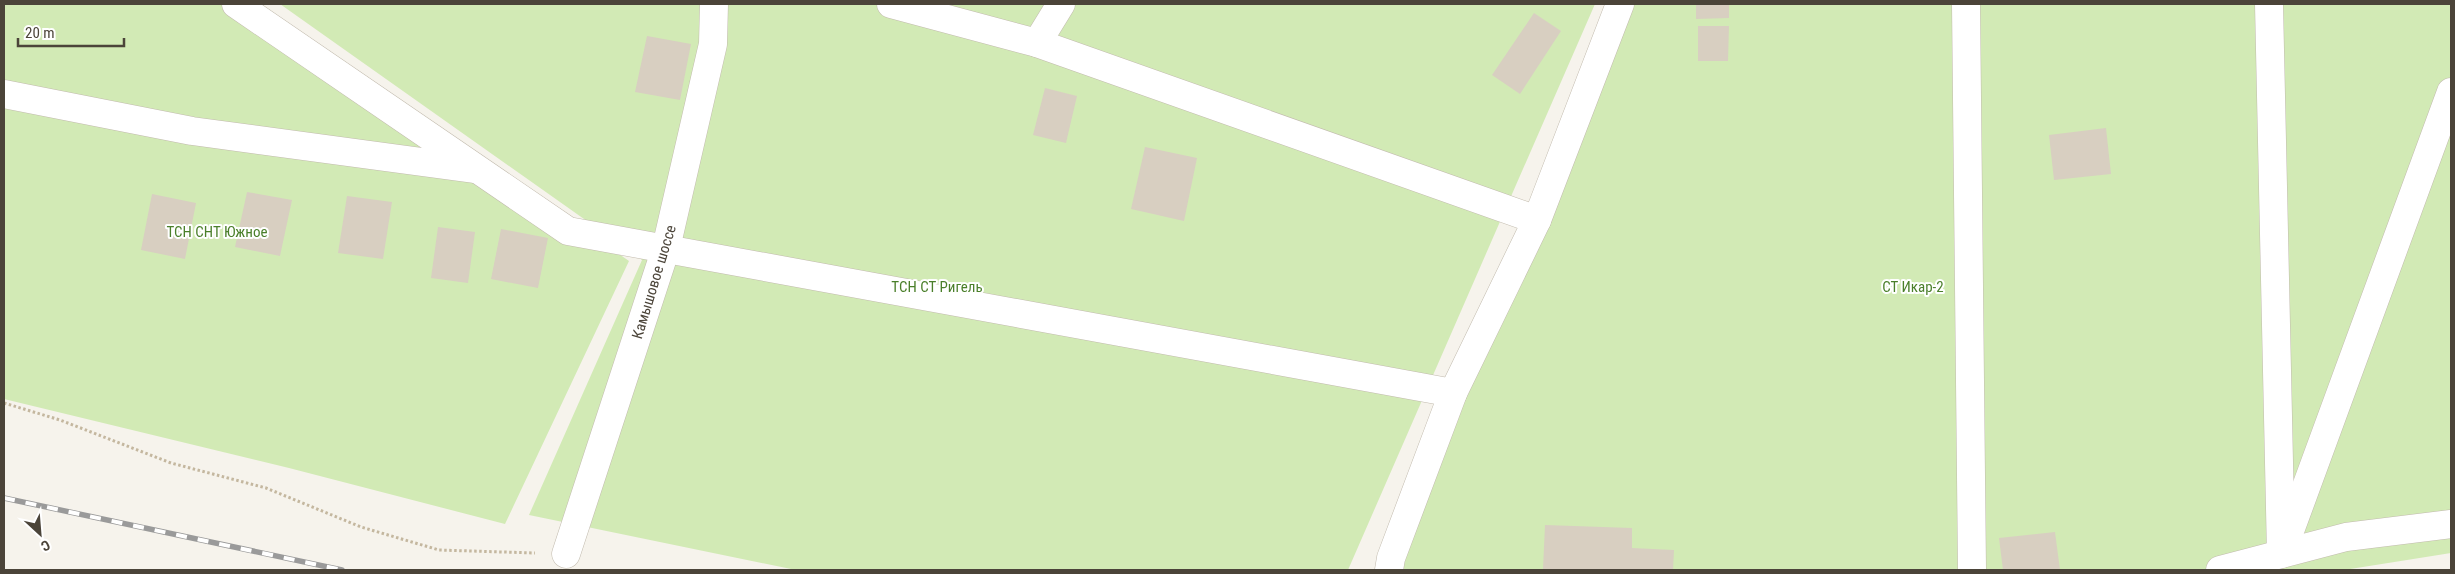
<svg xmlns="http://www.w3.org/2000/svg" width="2455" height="574" viewBox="0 0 2455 574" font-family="'Roboto Condensed',sans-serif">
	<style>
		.green { fill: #d2eab5 }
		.building { fill: #d8cfc1 }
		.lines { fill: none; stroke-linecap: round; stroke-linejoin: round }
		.minor-casing { stroke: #c2bbae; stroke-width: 29 }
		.path { stroke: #c4b79f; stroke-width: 3; stroke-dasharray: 2.5 2.5; stroke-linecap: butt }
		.minor { stroke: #fff; stroke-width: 28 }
		.rail-casing { stroke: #9a9a9a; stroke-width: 5.5 }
		.rail { stroke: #fff; stroke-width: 4; stroke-dasharray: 11; stroke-linecap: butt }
		.labels { text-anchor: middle; stroke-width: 4; stroke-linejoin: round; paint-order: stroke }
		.park-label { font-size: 15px; fill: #4a7f2a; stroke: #fff }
		.street-label { font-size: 15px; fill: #4b4439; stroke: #fff }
	</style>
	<rect width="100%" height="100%" fill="#f6f3ec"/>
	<g class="green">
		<path d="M4,4H261L629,261L505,524L289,468L4,399Z"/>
		<path d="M280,4H1595L1348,570H796L529,515L642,260Z"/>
		<path d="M1617,4H2451V553L2344,570H1376Z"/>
	</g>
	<g class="building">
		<path d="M1696,4H1729V18L1696,19Z"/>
		<path d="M1534,13L1561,31L1520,94L1492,75Z"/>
		<path d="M1698,26H1729L1728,61H1698Z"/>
		<path d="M647,36L691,44L680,100L635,92Z"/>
		<path d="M1045,88L1077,96L1066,143L1033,135Z"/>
		<path d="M2106,128L2111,174L2054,180L2049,135Z"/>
		<path d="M1145,147L1197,158L1184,221L1131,209Z"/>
		<path d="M247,192L292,200L280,256L235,247Z"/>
		<path d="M152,194L196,203L185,259L141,250Z"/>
		<path d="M347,196L392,202L383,259L338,253Z"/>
		<path d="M438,227L475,232L468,283L431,278Z"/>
		<path d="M501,229L548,238L538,288L491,279Z"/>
		<path d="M1545,525L1632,528V548L1674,550L1673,570L1543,569Z"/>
		<path d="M2055,532L2060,570H2003L1999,538Z"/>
	</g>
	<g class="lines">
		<defs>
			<g id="minor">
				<path d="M236,4L568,231L1453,393"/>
				<path d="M891,4L1037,43L1537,220"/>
				<path d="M1966,4L1972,570"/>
				<path d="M2269,4L2281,554"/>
				<path d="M1037,43L1061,4"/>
				<path d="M4,94L192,131L474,169"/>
				<path d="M2287,539L2451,92"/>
				<path d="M566,554L666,248L713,44L714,4"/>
				<path d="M1389,570L1391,558L1453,393L1537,220L1620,4"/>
				<path d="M2220,570L2346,537L2451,524"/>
			</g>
		</defs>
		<use href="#minor" class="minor-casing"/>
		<path class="path" d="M4,403L60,420L171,463L266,488L361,527L439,550L535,553"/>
		<use href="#minor" class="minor"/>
		<defs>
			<path id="rail" d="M4,498L342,570"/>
		</defs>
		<use href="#rail" class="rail-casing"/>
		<use href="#rail" class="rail"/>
	</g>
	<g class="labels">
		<g class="park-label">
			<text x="217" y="237">ТСН СНТ Южное</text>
			<text x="937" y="292">ТСН СТ Ригель</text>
			<text x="1913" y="292">СТ Икар-2</text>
		</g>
		<g class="street-label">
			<text transform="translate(654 282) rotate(-73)" y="5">Камышовое шоссе</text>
		</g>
	</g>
	<rect width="2455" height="574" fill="none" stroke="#4b4439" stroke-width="10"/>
	<g transform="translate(40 534) rotate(154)" stroke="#ffffff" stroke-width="4" paint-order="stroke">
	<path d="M0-4L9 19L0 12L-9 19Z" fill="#4b4439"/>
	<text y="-8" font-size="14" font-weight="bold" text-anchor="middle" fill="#4b4439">С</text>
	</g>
	<path d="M18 38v8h106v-8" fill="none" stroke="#4b4439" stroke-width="2.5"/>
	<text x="25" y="38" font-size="15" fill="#4b4439" stroke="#ffffff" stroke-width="4" paint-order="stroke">20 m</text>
</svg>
